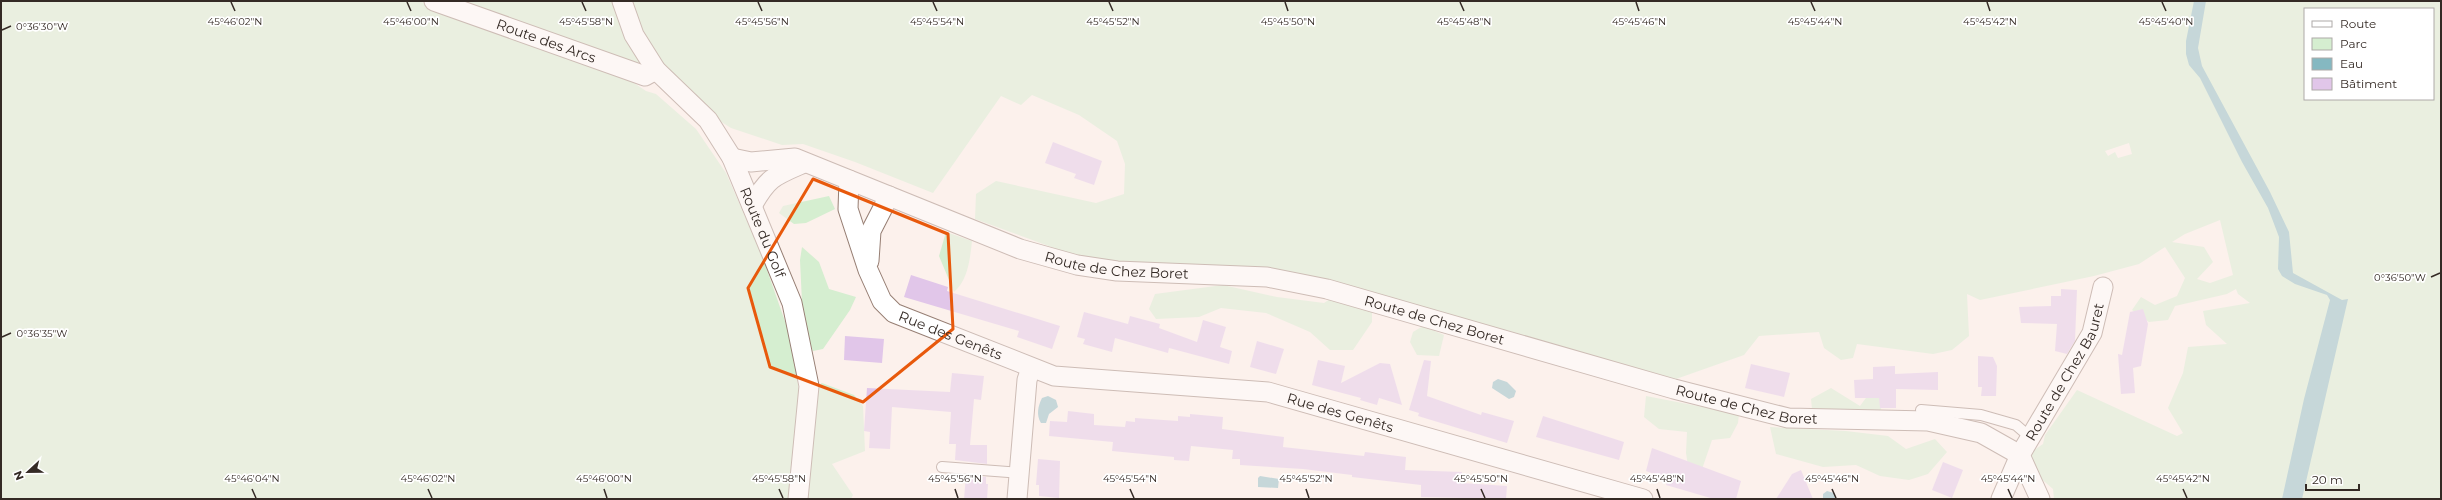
<svg xmlns="http://www.w3.org/2000/svg" width="2442" height="500" viewBox="0 0 2442 500" font-family="Montserrat,sans-serif">
	<style>
		.green { fill: #d5eed0; fill-rule: evenodd }
		.water { fill: #85b8c1 }
		.building { fill: #e1c6e9 }
		.lines { fill: none; stroke-linecap: round; stroke-linejoin: round }
		.service-casing { stroke: #967e73; stroke-width: 12 }
		.minor-casing { stroke: #967e73; stroke-width: 21 }
		.service { stroke: #fff; stroke-width: 10 }
		.minor { stroke: #fff; stroke-width: 19 }
		.marked { fill: none; stroke: #e8590c; stroke-width: 3; stroke-linejoin: round }
		.ticks { fill: none; stroke: #342a25; stroke-width: 1.5 }
		.labels { text-anchor: middle; stroke-width: 3.5; stroke-linejoin: round; paint-order: stroke }
		.street-label { font-size: 14px; fill: #342a25; stroke: #fff }
		.ticks-label { font-size: 10px; text-anchor: middle; fill: #342a25; stroke: #fff; stroke-width: 3.5; stroke-linejoin: round; paint-order: stroke }
	</style>
	<rect width="100%" height="100%" fill="#fcf1ec"/>
	<g class="green">
		<path d="M1,1H419L517,36L434,1H2441V499H2054L2053,489L2031,470L2030,453L2043,444L2045,435L2077,390L2177,436L2183,433L2168,408L2183,373L2188,347L2227,344L2206,325L2203,311L2250,303L2238,294L2236,289L2227,294L2175,306L2168,320L2149,322L2132,310L2141,297L2155,305L2177,296L2185,278L2165,247L2139,264L2094,276L1980,300L1967,294L1969,336L1952,350L1933,354L1857,344L1853,358L1841,360L1824,348L1819,332L1759,336L1744,355L1676,379L1393,299L1372,309V322L1353,350H1330L1310,332L1266,313L1221,308L1199,317L1156,319L1149,309L1155,294L1223,285L1277,297L1324,303L1347,288L1153,267L1073,255L975,219L976,194L996,181L1096,203L1124,194L1125,164L1117,141L1079,115L1032,95L1021,105L1001,96L933,193L855,162L803,144L782,145L731,128L631,65V81L646,91L656,94L696,129L726,173L761,253L787,327L799,389L789,499H1ZM2305,9H2433V99H2305ZM2129,143L2132,154L2118,158L2115,152L2108,156L2105,151ZM2220,220L2233,275L2210,283L2197,279L2213,262L2204,247L2172,242L2185,234Z"/>
		<path d="M829,196L835,209L806,223L794,224L779,213L783,206Z"/>
		<path d="M946,232L972,241C970,259 968,280 954,292L939,256Z"/>
		<path d="M802,247L819,262L829,289L856,297L850,310L823,349L813,351L803,324L800,260Z"/>
		<path d="M1423,326L1444,335L1439,356L1417,355L1410,342L1413,332Z"/>
		<path d="M822,383L854,395L863,406L865,451L832,464L853,495L851,499H803L813,389Z"/>
		<path d="M1874,387L1883,399L1880,413L1812,409L1811,399L1831,388L1860,406Z"/>
		<path d="M1646,396L1739,414L1738,423L1730,438L1712,440L1700,475L1688,466L1686,453L1687,432L1659,429L1644,417Z"/>
		<path d="M1770,427L1846,431L1888,436L1906,449L1935,439L1947,452L1928,474L1909,480L1880,476L1856,465L1823,467L1776,454Z"/>
	</g>
	<g class="water">
		<path d="M2194,1H2206L2198,48L2202,66L2270,192L2289,232L2293,273L2342,300L2348,299L2302,499H2282L2304,399L2330,300L2327,295L2295,284L2282,276L2278,269L2279,237L2268,208L2242,162L2200,78L2189,65L2186,54V41Z"/>
		<path d="M1498,379L1507,382L1516,391L1514,397L1509,399L1492,388L1493,382Z"/>
		<path d="M1048,396L1056,400L1058,407L1049,414L1046,423H1041C1036,415 1038,406 1042,398Z"/>
		<path d="M1260,476L1279,479L1278,488L1258,487V478Z"/>
		<path d="M1827,491L1834,493L1837,499H1823V494Z"/>
	</g>
	<g class="building">
		<path d="M1053,142L1102,161L1094,185L1074,178L1076,174L1045,163Z"/>
		<path d="M911,275L948,287L947,291L1060,326L1052,349L1017,337L1019,331L904,297Z"/>
		<path d="M2061,289L2077,290L2075,341L2067,354L2055,351L2057,324L2021,323L2019,307L2051,306V296H2061Z"/>
		<path d="M2143,309L2148,324L2141,366L2133,368L2135,393L2121,394L2118,354L2122,355L2130,312Z"/>
		<path d="M1084,312L1128,324L1130,316L1160,324L1159,328L1197,342L1203,320L1226,327L1220,347L1232,351L1229,364L1169,348L1168,353L1115,338L1112,352L1083,344L1085,339L1077,337Z"/>
		<path d="M845,336L884,339L882,363L844,360Z"/>
		<path d="M1257,341L1284,349L1276,374L1250,367Z"/>
		<path d="M1978,356L1993,357L1997,366L1996,396H1981L1982,387H1978Z"/>
		<path d="M1318,360L1345,366L1341,383L1380,363L1390,364L1402,405L1379,398L1377,405L1360,400L1361,398L1312,385Z"/>
		<path d="M1424,360L1431,361L1427,396L1481,415L1482,412L1514,421L1507,443L1418,416L1419,413L1409,410Z"/>
		<path d="M1751,364L1790,373L1784,397L1745,388Z"/>
		<path d="M1895,366V374L1938,372V390L1896,389V408H1880L1879,398H1855L1854,380L1873,379V367Z"/>
		<path d="M952,373L984,376L981,400L974,399L970,445H987V464L955,460L956,444H949L951,412L892,407L890,449L869,448L870,432L864,431L867,388L950,392Z"/>
		<path d="M1068,411L1094,414V425L1125,427L1126,421L1135,422V418L1178,421V416L1190,417V414L1223,417L1222,429L1284,437L1283,447L1364,456L1365,452L1406,457L1405,470L1462,472V483L1507,486L1506,499L1421,497V485L1352,477V475L1303,469L1240,465V459H1232L1233,450L1191,446L1189,461L1174,460V457L1112,451L1113,442L1049,436L1050,421L1067,422Z"/>
		<path d="M1543,416L1624,442L1619,460L1536,437Z"/>
		<path d="M1652,448L1741,481L1736,499H1714L1666,485L1668,479L1646,471Z"/>
		<path d="M1038,459L1060,461L1059,498L1039,496V485H1036Z"/>
		<path d="M1943,462L1963,470L1952,498L1932,490Z"/>
		<path d="M1801,470L1813,499H1776L1792,474Z"/>
		<path d="M966,475L986,477V484H988L987,499H964Z"/>
	</g>
	<g class="lines">
		<defs>
			<g id="service">
				<path d="M1921,410L1981,415L2016,425L2031,438"/>
				<path d="M942,467L1020,473"/>
			</g>
			<g id="minor">
				<path id="s1" d="M434,1L645,76L656,70"/>
				<path id="s2" d="M622,1L634,35L656,70L708,120L732,158L792,303L809,386L798,499"/>
				<path id="s3" d="M732,158L751,162L795,158L1020,249L1077,265L1117,271L1267,277L1327,289L1674,389L1788,418L1928,421L1981,433L2020,455L2040,499"/>
				<path id="s4" d="M849,180L848,209L868,270L882,301L894,313L1054,376L1268,392L1643,499"/>
				<path d="M752,206C768,177 774,176 804,163"/>
				<path d="M869,261L871,231L889,196"/>
				<path d="M1017,499L1027,380L1031,368"/>
				<path id="s5" d="M2001,499L2020,455L2092,333L2103,287"/>
			</g>
		</defs>
		<use href="#service" class="service-casing"/>
		<use href="#minor" class="minor-casing"/>
		<use href="#service" class="service"/>
		<use href="#minor" class="minor"/>
	</g>
	<path d="M0 0H2442V500H0ZM813,179L948,234L953,329L863,402L770,367L748,288Z" fill="#fcf1ec" fill-opacity=".55" fill-rule="evenodd"/>
	<path class="marked" d="M813,179L948,234L953,329L863,402L770,367L748,288Z"/>
	<path class="ticks" d="M231,2L235,11M407,2L411,11M582,2L586,11M758,2L762,11M933,2L937,11M1109,2L1113,11M1285,2L1288,11M1460,2L1464,11M1636,2L1639,11M1811,2L1815,11M1987,2L1990,11M2162,2L2166,11M2,30L11,26M2431,277L2440,273M2,337L11,333M252,489L256,498M428,489L432,498M604,489L607,498M779,489L783,498M955,489L958,498M1130,489L1134,498M1306,489L1309,498M1481,489L1485,498M1657,489L1660,498M1832,489L1836,498M2008,489L2012,498M2183,489L2187,498"/>
	<g class="labels">
		<g class="street-label">
			<text dy="5" stroke="none"><textPath href="#s1" startOffset="119">Route des Arcs</textPath></text>
			<text dy="5" stroke="none"><textPath href="#s2" startOffset="275">Route du Golf</textPath></text>
			<text dy="5" stroke="none"><textPath href="#s3" startOffset="405">Route de Chez Boret</textPath></text>
			<text dy="5" stroke="none"><textPath href="#s3" startOffset="729">Route de Chez Boret</textPath></text>
			<text dy="5" stroke="none"><textPath href="#s4" startOffset="205">Rue des Genêts</textPath></text>
			<text dy="5" stroke="none"><textPath href="#s5" startOffset="143">Route de Chez Bauret</textPath></text>
			<text dy="5" stroke="none"><textPath href="#s3" startOffset="1053">Route de Chez Boret</textPath></text>
			<text dy="5" stroke="none"><textPath href="#s4" startOffset="606">Rue des Genêts</textPath></text>
		</g>
	</g>
	<g class="ticks-label">
		<text x="235" y="25">45°46'02"N</text>
		<text x="411" y="25">45°46'00"N</text>
		<text x="586" y="25">45°45'58"N</text>
		<text x="762" y="25">45°45'56"N</text>
		<text x="937" y="25">45°45'54"N</text>
		<text x="1113" y="25">45°45'52"N</text>
		<text x="1288" y="25">45°45'50"N</text>
		<text x="1464" y="25">45°45'48"N</text>
		<text x="1639" y="25">45°45'46"N</text>
		<text x="1815" y="25">45°45'44"N</text>
		<text x="1990" y="25">45°45'42"N</text>
		<text x="2166" y="25">45°45'40"N</text>
		<text x="42" y="30">0°36'30"W</text>
		<text x="2400" y="281">0°36'50"W</text>
		<text x="42" y="337">0°36'35"W</text>
		<text x="252" y="482">45°46'04"N</text>
		<text x="428" y="482">45°46'02"N</text>
		<text x="604" y="482">45°46'00"N</text>
		<text x="779" y="482">45°45'58"N</text>
		<text x="955" y="482">45°45'56"N</text>
		<text x="1130" y="482">45°45'54"N</text>
		<text x="1306" y="482">45°45'52"N</text>
		<text x="1481" y="482">45°45'50"N</text>
		<text x="1657" y="482">45°45'48"N</text>
		<text x="1832" y="482">45°45'46"N</text>
		<text x="2008" y="482">45°45'44"N</text>
		<text x="2183" y="482">45°45'42"N</text>
	</g>
	<rect width="2442" height="500" fill="none" stroke="#342a25" stroke-width="4"/>
	<rect x="2304" y="8" width="130" height="92" fill="#ffffff" stroke="#aeaaa8"/>
	<rect x="2312" y="21" width="20" height="6" fill="#ffffff" stroke="#aeaaa8"/>
	<text x="2340" y="28" font-size="12" fill="#342a25">Route</text>
	<rect x="2312" y="38" width="20" height="12" fill="#d5eed0" stroke="#aeaaa8"/>
	<text x="2340" y="48" font-size="12" fill="#342a25">Parc</text>
	<rect x="2312" y="58" width="20" height="12" fill="#85b8c1" stroke="#aeaaa8"/>
	<text x="2340" y="68" font-size="12" fill="#342a25">Eau</text>
	<rect x="2312" y="78" width="20" height="12" fill="#e1c6e9" stroke="#aeaaa8"/>
	<text x="2340" y="88" font-size="12" fill="#342a25">Bâtiment</text>
	<g transform="translate(28 472) rotate(248)" stroke="#ffffff" stroke-width="3" paint-order="stroke">
	<path d="M0-3L7 15L0 10L-7 15Z" fill="#342a25"/>
	<text y="-6" font-size="11" font-weight="bold" text-anchor="middle" fill="#342a25">N</text>
	</g>
	<path d="M2306 484v6h53v-6" fill="none" stroke="#342a25" stroke-width="2"/>
	<text x="2312" y="484" font-size="12" fill="#342a25" stroke="#ffffff" stroke-width="3" paint-order="stroke">20 m</text>
</svg>
